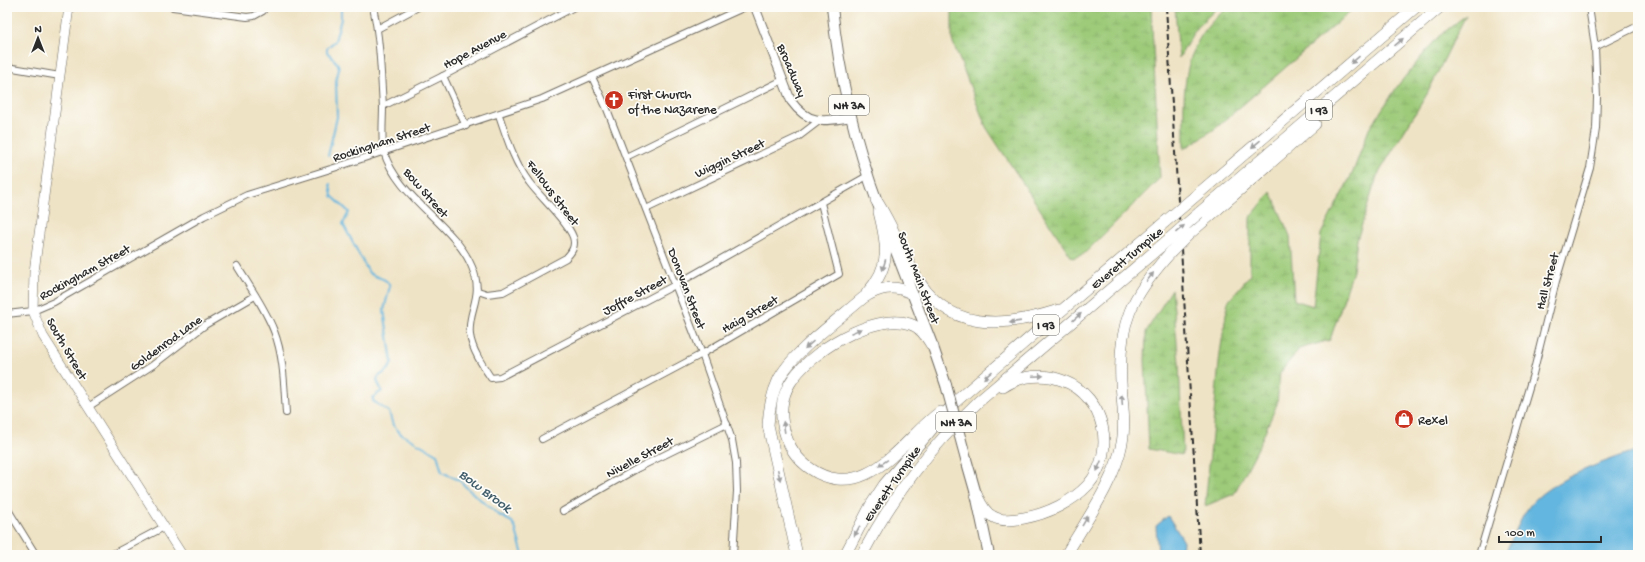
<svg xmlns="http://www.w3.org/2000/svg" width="1645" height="562" viewBox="0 0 1645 562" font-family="'Gochi Hand',sans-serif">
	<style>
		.wetland { fill: url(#wetland-marsh); stroke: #647b52 }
		.water { fill: #64b6df; stroke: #487085 }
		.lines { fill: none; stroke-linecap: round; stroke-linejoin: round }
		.stream { stroke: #64b6df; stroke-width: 2 }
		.minor-casing { stroke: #706b61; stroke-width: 8 }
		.tertiary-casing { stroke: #706b61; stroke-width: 10 }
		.secondary-casing { stroke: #706b61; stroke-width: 10 }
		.primary-casing { stroke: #706b61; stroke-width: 12 }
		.motorway-casing { stroke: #706b61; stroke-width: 12 }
		.minor { stroke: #fff; stroke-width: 6 }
		.tertiary { stroke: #fff; stroke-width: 8 }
		.secondary { stroke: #fff; stroke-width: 9 }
		.primary { stroke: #fff; stroke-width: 10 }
		.motorway { stroke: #fff; stroke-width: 11 }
		.rail { stroke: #2b2b2b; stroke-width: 2; stroke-dasharray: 6 3; stroke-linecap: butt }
		.primary-bridge-casing { stroke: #706b61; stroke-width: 12; stroke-linecap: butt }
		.motorway-bridge-casing { stroke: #706b61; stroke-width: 12; stroke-linecap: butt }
		.primary-bridge { stroke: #fff; stroke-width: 10 }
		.motorway-bridge { stroke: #fff; stroke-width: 11 }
		.oneway { fill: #a0a0a0 }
		.labels { text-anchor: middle; stroke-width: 3.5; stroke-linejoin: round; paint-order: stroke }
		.shield { fill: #fdfcf7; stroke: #6a6a68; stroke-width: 1 }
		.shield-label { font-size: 12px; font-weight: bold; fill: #2b2b2b }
		.street-label { font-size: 13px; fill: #2b2b2b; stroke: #fdfcf7 }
		.poi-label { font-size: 13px; fill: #2b2b2b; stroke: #fdfcf7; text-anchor: start }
		.water-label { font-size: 14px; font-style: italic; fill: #3f5c6a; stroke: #fdfcf7 }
	</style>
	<defs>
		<pattern id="wetland-marsh" width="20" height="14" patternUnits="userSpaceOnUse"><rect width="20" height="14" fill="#9dcb79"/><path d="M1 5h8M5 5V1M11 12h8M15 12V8" fill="none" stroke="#87ae69"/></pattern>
	</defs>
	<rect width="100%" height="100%" fill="#fdfcf7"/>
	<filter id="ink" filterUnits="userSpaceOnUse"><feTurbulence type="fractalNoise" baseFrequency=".025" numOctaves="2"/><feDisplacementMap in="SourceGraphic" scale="8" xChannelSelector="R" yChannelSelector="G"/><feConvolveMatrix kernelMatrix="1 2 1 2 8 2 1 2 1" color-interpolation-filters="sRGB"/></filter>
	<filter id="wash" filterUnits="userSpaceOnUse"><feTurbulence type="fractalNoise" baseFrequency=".012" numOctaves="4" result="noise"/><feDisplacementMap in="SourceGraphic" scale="16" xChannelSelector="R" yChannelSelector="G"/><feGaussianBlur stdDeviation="0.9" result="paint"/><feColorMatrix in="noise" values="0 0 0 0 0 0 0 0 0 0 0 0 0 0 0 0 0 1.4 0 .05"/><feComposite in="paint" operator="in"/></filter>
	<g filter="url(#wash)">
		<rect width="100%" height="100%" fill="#efe3c5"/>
		<g class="wetland">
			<path d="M952,7H1151L1160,178L1084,254L1072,258L986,127L952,40Z"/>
			<path d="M1175,7H1218L1196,28L1179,58Z"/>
			<path d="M1229,7H1355L1216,128L1184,149C1184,93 1178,44 1229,7Z"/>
			<path d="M1466,15L1427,94L1377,176L1357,240L1353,271L1330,340L1299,349L1280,373L1277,404L1258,448L1234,494L1205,506L1220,353L1228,302L1250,275V218L1271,192L1290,236L1294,300L1313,306L1321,234L1353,172L1369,129L1399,84L1438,37Z"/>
			<path d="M1172,289L1179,363L1183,455L1149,449L1145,360L1146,332Z"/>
		</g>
		<g class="water">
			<path d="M1638,450V555H1504C1512,540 1518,523 1528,508C1547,480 1606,461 1638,450Z"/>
			<path d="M1168,516L1183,540L1182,555H1158L1156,526Z"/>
		</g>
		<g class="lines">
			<g class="stream">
				<path d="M328,156L337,117L336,81L339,69L338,64L327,52V48L335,41L341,19V7"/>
				<path d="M330,184L332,196L349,212L343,224L369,273C377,279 385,276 390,286L384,310L392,362L389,369L378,377L377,381L382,391L373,397V401L389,412L393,425L401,434L437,454L442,472L459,480L469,490L499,515L512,522L515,527L523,555"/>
			</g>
		</g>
	</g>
	<g filter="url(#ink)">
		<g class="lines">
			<defs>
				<g id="minor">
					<path d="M173,7L247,17L254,16L263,11V7"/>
					<path d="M373,7C380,39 381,74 383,107C383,120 381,140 384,152C397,197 455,225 472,267C485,298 467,309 470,335C472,350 483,366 491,378L500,377L675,285L869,175"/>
					<path d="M377,29L418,7"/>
					<path d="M1595,47L1638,26"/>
					<path d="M7,67L60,76"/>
					<path d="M443,76L466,126"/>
					<path d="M592,77L607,109L702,354L732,440L736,463L737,491L733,555"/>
					<path d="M383,106L443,76L574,7"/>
					<path d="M626,157L783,80"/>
					<path d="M646,209L798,137L819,121"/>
					<path d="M237,266C250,287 265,308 274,331C284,357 284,385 286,413"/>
					<path d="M478,291L487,294L503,292L566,258C572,252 576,246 573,237C568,222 539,196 529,182C514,162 507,138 499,115"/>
					<path d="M7,314L33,311L54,302L204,216L247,195L337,167L542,99L745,7"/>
					<path d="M88,407L153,365L205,325L255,296"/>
					<path d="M542,439L702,354L839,274L821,203"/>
					<path d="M7,508L36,555"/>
					<path d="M563,511L638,468L727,424"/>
					<path d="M111,555L164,527"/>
					<path d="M1479,555L1533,374L1556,281L1590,168L1596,129L1597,98L1595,47L1589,7"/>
				</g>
				<path id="tertiary" d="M755,7L791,101C809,126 825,121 852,117"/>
				<path id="secondary" d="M69,7L34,272L33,311L43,336L182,555"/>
				<g id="primary">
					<path d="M832,7C839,75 855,143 879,207"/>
					<path d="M887,228L933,347L946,385"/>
					<path d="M966,459L976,494L989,555"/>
				</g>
				<g id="motorway">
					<path d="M1199,193L1416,7"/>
					<path d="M876,200C891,223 901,249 914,273C947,333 1003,328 1059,310"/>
					<path d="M1199,213L1440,7"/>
					<path d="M1189,234L1315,124"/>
					<path d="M867,293C892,266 887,244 879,212"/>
					<path d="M933,347C927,338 921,327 910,324C873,312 809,352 790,383C773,411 784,451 811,469C827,480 847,483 866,474C896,460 914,431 940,412"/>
					<path d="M976,494C980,502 984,512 992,516C1001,522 1014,520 1024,518C1047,514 1072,502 1088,485C1117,452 1105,397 1064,381C1045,373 1020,375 1003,387"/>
					<path d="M797,555L768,425C769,409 771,396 778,381C790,354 839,319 863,298C879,288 893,284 911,293"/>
					<path d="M845,555L871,505L884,485L955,402L1166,221"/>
					<path d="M862,555C894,494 928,450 978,402L1161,246"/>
					<path d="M1066,555C1085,522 1115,481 1122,443C1126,423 1122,403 1121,382C1118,323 1131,297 1170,253"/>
				</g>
			</defs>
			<use href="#minor" class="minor-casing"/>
			<use href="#tertiary" class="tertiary-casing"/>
			<use href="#secondary" class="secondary-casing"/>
			<use href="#primary" class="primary-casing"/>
			<use href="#motorway" class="motorway-casing"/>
			<use href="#minor" class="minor"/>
			<use href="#tertiary" class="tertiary"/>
			<use href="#secondary" class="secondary"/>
			<use href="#primary" class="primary"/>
			<use href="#motorway" class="motorway"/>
			<path class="rail" d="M1166,7L1200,555"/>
			<defs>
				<path id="primary-bridge" d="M946,385L966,459"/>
				<g id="motorway-bridge">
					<path d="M1166,221L1199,193"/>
					<path d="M1161,246L1199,213"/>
					<path d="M1170,253L1189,234"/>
				</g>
			</defs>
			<use href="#primary-bridge" class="primary-bridge-casing"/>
			<use href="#motorway-bridge" class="motorway-bridge-casing"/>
			<use href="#primary-bridge" class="primary-bridge"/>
			<use href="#motorway-bridge" class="motorway-bridge"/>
		</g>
		<defs><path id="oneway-solid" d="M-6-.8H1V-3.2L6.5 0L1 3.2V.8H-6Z"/></defs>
		<g class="oneway">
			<use href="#oneway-solid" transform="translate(1399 42) rotate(-41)"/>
			<use href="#oneway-solid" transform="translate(1355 60) rotate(139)"/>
			<use href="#oneway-solid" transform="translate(1256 144) rotate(140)"/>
			<use href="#oneway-solid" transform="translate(1180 229) rotate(-40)"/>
			<use href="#oneway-solid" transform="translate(884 265) rotate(106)"/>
			<use href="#oneway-solid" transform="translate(1150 277) rotate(-51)"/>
			<use href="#oneway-solid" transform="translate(1077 317) rotate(-41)"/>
			<use href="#oneway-solid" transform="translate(1015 322) rotate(172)"/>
			<use href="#oneway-solid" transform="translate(856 331) rotate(-22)"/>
			<use href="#oneway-solid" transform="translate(809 345) rotate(139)"/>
			<use href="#oneway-solid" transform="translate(988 375) rotate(139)"/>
			<use href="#oneway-solid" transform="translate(1038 376) rotate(-2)"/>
			<use href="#oneway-solid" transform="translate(1122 400) rotate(-94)"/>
			<use href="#oneway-solid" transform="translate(784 427) rotate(-98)"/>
			<use href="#oneway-solid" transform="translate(883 463) rotate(145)"/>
			<use href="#oneway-solid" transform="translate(1099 466) rotate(112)"/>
			<use href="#oneway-solid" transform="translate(779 475) rotate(77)"/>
			<use href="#oneway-solid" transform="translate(1085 521) rotate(-60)"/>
			<use href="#oneway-solid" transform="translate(857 531) rotate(119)"/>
		</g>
	</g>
	<defs>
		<symbol id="church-disc" viewBox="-11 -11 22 22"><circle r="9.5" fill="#c8321e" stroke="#fdfcf7"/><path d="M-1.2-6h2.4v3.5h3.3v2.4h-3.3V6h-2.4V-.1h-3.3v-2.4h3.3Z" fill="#fff"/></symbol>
		<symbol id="shop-disc" viewBox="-11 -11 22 22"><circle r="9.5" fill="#c8321e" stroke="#fdfcf7"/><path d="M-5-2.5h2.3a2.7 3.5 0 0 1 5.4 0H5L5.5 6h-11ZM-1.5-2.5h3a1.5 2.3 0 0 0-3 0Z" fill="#fff"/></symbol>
	</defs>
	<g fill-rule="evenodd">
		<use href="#church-disc" x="603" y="89" width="22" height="22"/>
		<use href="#shop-disc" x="1393" y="408" width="22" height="22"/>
	</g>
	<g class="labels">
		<g class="shield">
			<rect x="829" y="95" width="40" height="20" rx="3"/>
			<rect x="1306" y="100" width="26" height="20" rx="3"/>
			<rect x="1033" y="315" width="26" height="20" rx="3"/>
			<rect x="936" y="412" width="40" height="20" rx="3"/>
		</g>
		<g class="shield-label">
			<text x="849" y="109">NH 3A</text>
			<text x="1319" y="114">I 93</text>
			<text x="1046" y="329">I 93</text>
			<text x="956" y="426">NH 3A</text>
		</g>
		<g class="street-label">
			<text transform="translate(474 48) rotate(-28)" y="5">Hope Avenue</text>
			<text transform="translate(793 70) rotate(67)" y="5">Broadway</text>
			<text transform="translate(381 141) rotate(-18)" y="5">Rockingham Street</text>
			<text transform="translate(729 157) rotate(-25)" y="5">Wiggin Street</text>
			<text transform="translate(427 192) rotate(49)" y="5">Bow Street</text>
			<text transform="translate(554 192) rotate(53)" y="5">Fellows Street</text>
			<text transform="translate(1126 257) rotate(-40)" y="5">Everett Turnpike</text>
			<text transform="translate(84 271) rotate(-29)" y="5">Rockingham Street</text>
			<text transform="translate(920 277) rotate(69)" y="5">South Main Street</text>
			<text transform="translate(1546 281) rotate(-75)" y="5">Hall Street</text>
			<text transform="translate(688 288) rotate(69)" y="5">Donovan Street</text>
			<text transform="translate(634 294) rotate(-28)" y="5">Joffre Street</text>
			<text transform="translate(749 313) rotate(-30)" y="5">Haig Street</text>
			<text transform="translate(165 342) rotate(-36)" y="5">Goldenrod Lane</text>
			<text transform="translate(68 348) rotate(60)" y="5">South Street</text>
			<text transform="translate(639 456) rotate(-28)" y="5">Nivelle Street</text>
			<text transform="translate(891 483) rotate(-55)" y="5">Everett Turnpike</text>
		</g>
		<g class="poi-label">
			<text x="628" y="98">First Church<tspan x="628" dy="15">of the Nazarene</tspan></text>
			<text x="1418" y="424">Rexel</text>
		</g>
		<g class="water-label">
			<text transform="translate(486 490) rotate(37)" y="5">Bow Brook</text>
		</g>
	</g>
	<rect width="1645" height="562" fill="none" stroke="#fdfcf7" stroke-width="24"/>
	<g transform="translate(38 38)" stroke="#fdfcf7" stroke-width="3" paint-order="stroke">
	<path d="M0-3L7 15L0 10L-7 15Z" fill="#2b2b2b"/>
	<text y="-6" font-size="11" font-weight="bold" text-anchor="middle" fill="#2b2b2b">N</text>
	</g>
	<path d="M1499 536v6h102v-6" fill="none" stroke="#2b2b2b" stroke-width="2"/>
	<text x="1505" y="536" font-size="12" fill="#2b2b2b" stroke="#fdfcf7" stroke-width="3" paint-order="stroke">100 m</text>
</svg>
